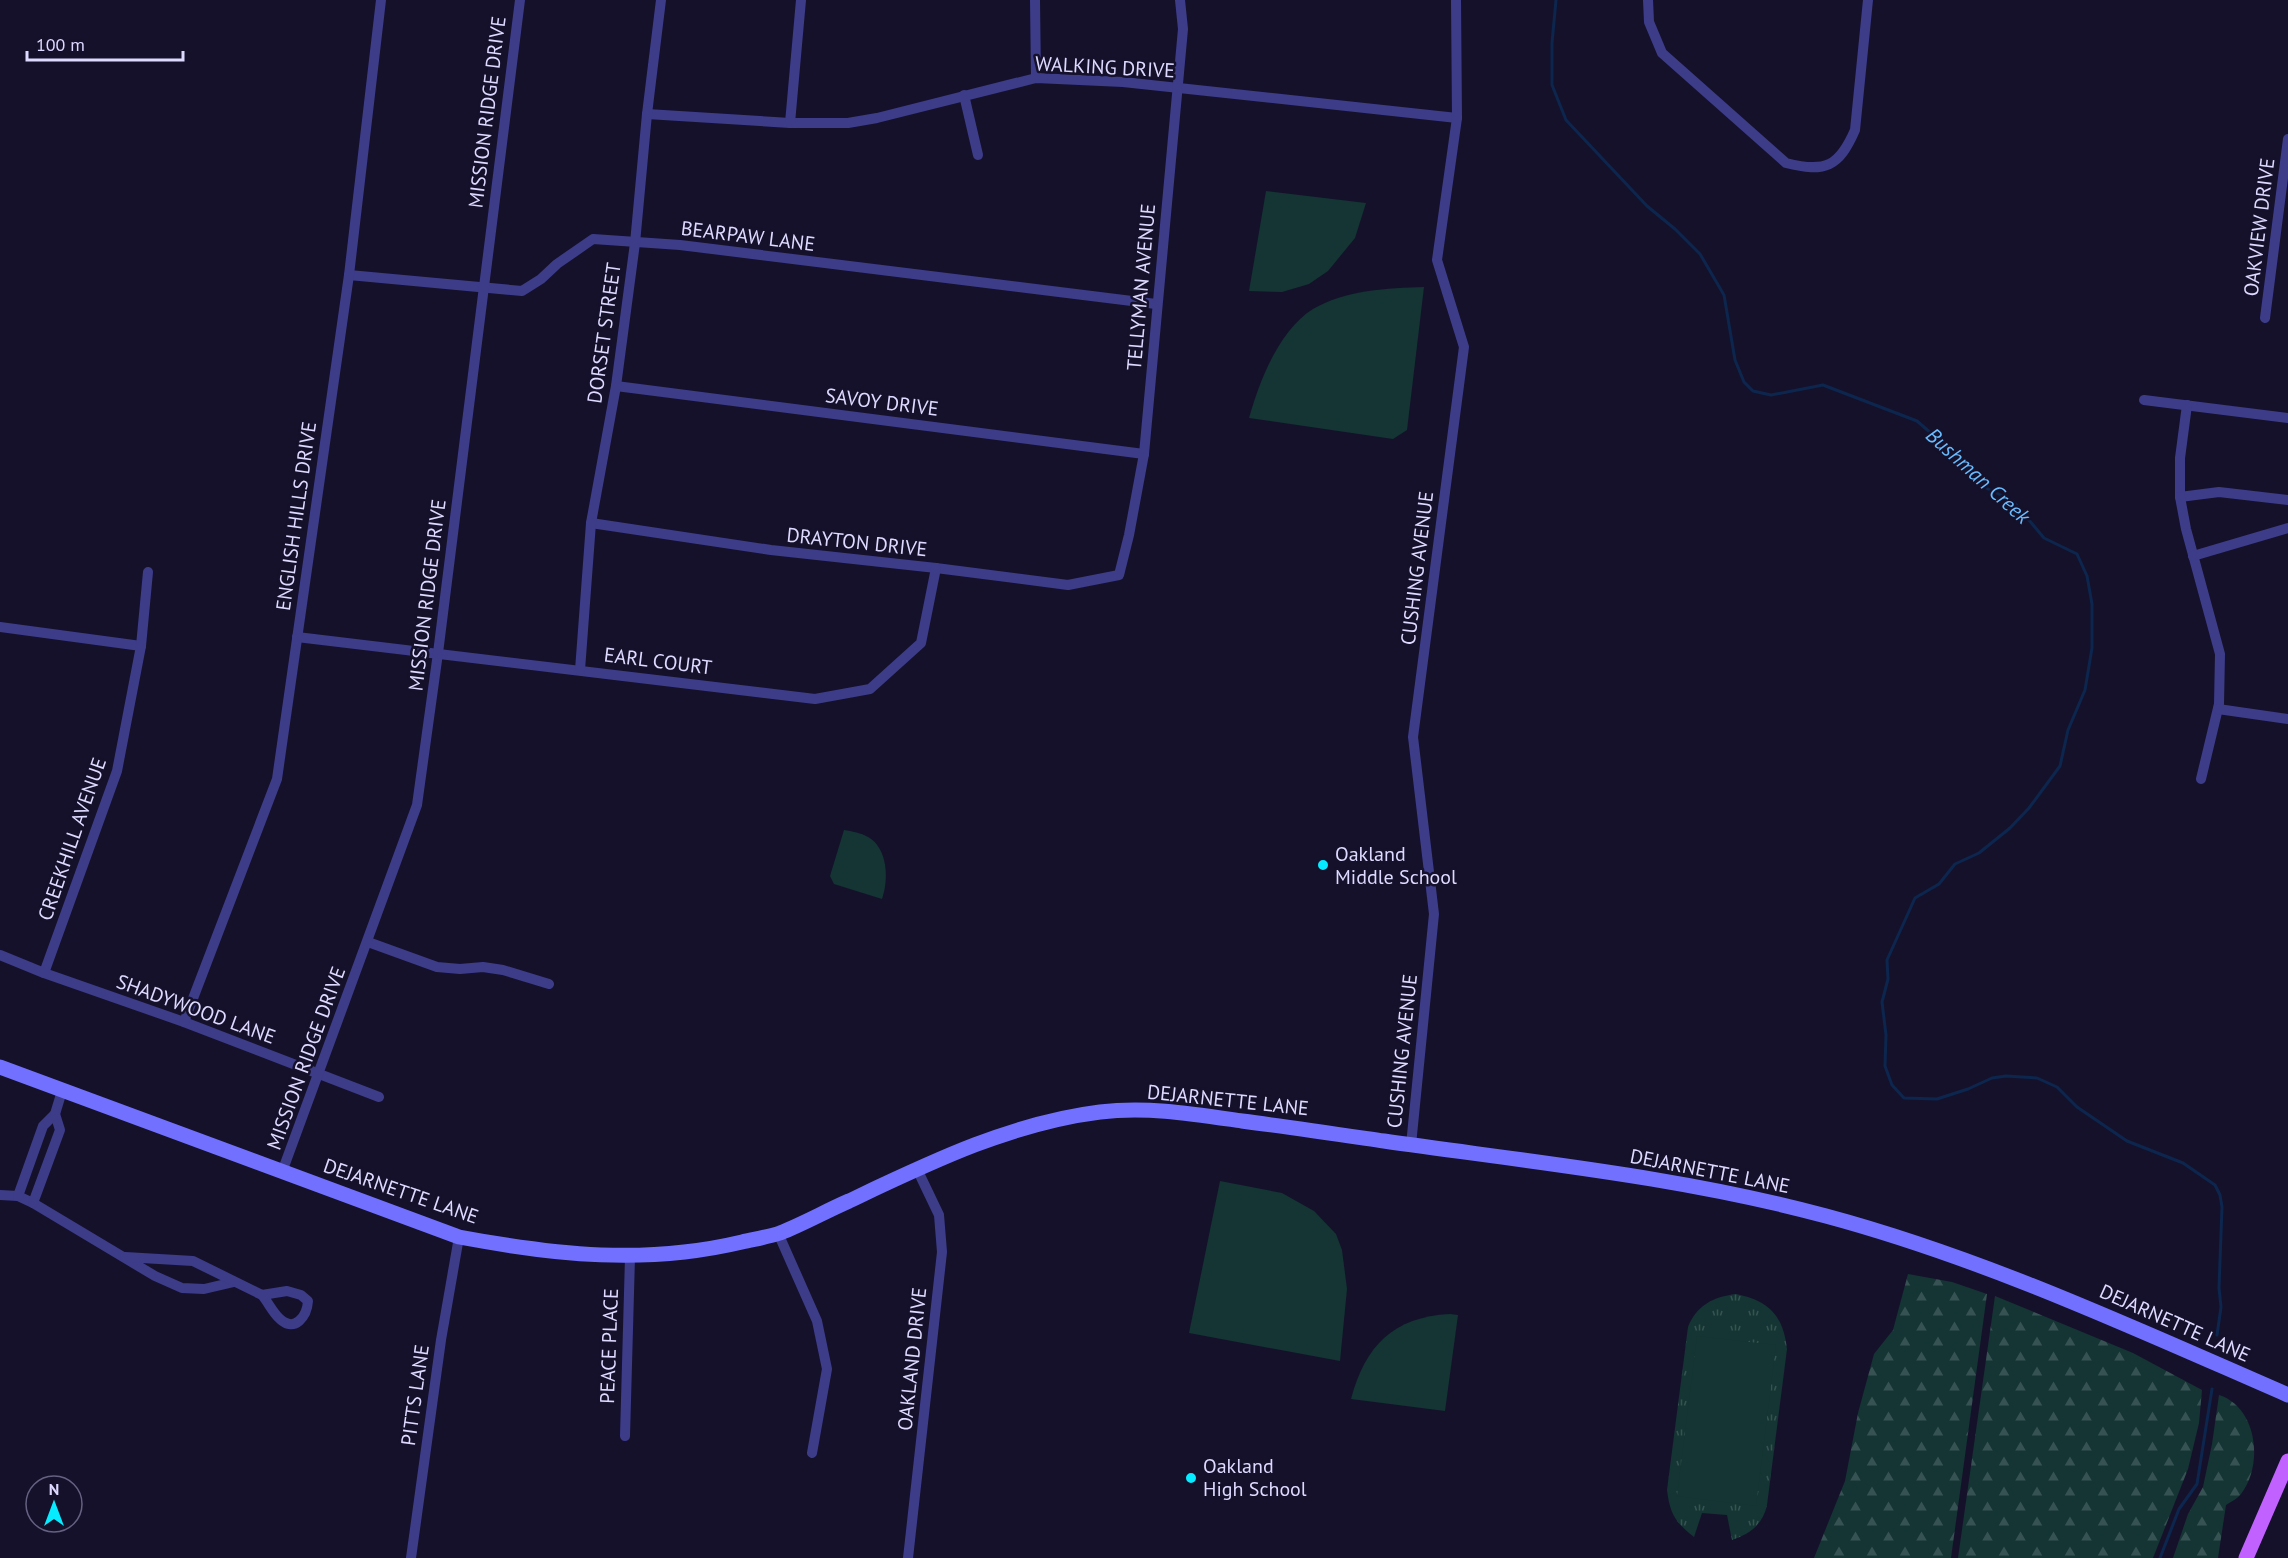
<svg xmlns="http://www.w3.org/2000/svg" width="2288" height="1558" viewBox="0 0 2288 1558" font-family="'PT Sans',sans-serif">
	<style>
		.grass { fill: url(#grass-tufts) }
		.forest { fill: url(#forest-firs) }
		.pitch { fill: #143533 }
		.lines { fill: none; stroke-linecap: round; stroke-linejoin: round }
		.stream { stroke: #0d264e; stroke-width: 3 }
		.street { stroke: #3d3c89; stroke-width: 10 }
		.secondary { stroke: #7271ff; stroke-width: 15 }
		.primary { stroke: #c161ff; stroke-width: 15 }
		.poi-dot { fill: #06ebff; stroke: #15112b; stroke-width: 2 }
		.labels { text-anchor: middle; stroke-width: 5; stroke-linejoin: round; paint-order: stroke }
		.street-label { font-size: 20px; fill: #dedaff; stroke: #15112b }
		.poi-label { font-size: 20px; fill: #dedaff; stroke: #15112b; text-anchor: start }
		.water-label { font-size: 21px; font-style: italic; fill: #68bcff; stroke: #15112b }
	</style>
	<defs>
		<pattern id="grass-tufts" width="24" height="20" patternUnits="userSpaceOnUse" patternTransform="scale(1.5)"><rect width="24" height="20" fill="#143533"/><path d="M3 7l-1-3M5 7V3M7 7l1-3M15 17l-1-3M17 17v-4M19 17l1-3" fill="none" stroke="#365252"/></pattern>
		<pattern id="forest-firs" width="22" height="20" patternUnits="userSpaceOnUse" patternTransform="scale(1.5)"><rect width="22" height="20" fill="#143533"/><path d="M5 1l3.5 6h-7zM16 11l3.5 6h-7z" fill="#365252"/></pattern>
	</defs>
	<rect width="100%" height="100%" fill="#15112b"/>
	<path class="grass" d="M1736,1294C1769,1301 1783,1315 1787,1349L1767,1505C1763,1524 1750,1534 1732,1540L1727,1515L1702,1513L1694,1537C1675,1522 1670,1514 1667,1490L1688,1327C1697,1305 1713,1297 1736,1294Z"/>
	<g class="forest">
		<path d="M1908,1274L1952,1282L1987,1294L1951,1558H1814L1845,1481L1858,1413L1874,1354L1893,1330Z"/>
		<path d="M1995,1296L2133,1353L2202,1390L2199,1423L2188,1469L2153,1558H1958Z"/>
		<path d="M2219,1395C2257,1407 2264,1464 2241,1494C2238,1498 2231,1502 2226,1505L2218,1558H2173L2188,1514L2203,1487L2212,1444Z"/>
	</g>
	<g class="pitch">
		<path d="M1266,191L1366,203L1355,238L1328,271L1309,284L1282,292L1249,291Z"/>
		<path d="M1424,287L1407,430L1393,439L1249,418C1259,382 1279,330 1313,309C1345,290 1388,288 1424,287Z"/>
		<path d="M844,830C852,831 861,833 868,837C888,848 889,880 882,899L834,884L830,876Z"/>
		<path d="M1220,1181L1282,1193L1314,1211L1336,1234L1342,1250L1347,1289L1340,1361L1189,1333Z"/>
		<path d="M1450,1314L1458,1315L1445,1411L1351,1399C1365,1346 1393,1317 1450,1314Z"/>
		<path d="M1697,1336L1776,1345L1756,1506L1677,1496Z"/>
	</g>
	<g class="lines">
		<g class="stream">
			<path d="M1556,0L1552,43V85L1566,120L1647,206L1675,229L1700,254L1724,295L1735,360L1744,382L1753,391L1771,395L1823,385L1917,421L1940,441L1956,460L1984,487L2013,501L2044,538L2077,554L2087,576L2092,604V648L2085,690L2068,730L2060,766L2029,808L2010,828L1979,853L1955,864L1939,884L1915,898L1887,960L1888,979L1882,1002L1886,1035L1885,1066L1892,1085L1904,1098L1937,1099L1968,1089L1992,1078L2006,1076L2037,1078L2057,1087L2077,1107L2127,1141L2183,1163L2215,1185L2220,1195L2222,1207L2219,1288L2221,1307L2217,1335"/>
			<path d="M2160,1558L2179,1509L2197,1484L2212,1389"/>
		</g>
		<g class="street">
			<path d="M1035,0L1036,78"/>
			<path d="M1648,0L1649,22L1662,53L1786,163C1825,173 1839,167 1855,130L1868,0"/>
			<path d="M964,95L978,155"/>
			<path d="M647,114L790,123H848L877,118L1036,78L1123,82L1457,118"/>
			<path d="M790,123L801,0"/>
			<path d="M349,275L522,291L541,279L557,264L593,239L680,245L1156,304"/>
			<path d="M2265,318L2288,139"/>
			<path d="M616,386L1144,454"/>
			<path d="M2144,400L2288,418"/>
			<path d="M2187,405L2180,458V497L2219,492L2288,500"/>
			<path d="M2180,497L2186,529L2220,654L2219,704L2201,779"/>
			<path d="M591,523L771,550L936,568L1068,585L1119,575L1129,535L1144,454L1183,29L1180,0"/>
			<path d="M2193,556L2288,528"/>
			<path d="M0,627L141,646"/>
			<path d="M297,637L815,699L870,689L921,643L936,568"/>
			<path d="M580,670L591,523L616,386L635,243L647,114L661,0"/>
			<path d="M2218,709L2288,719"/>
			<path d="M368,942L437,967L460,969L483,967L503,970L549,984"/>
			<path d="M0,955L44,973L184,1022L379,1097"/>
			<path d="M44,973L117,771L141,646L148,572"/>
			<path d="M184,1022L277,779L349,275L381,0"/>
			<path d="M1411,1145L1434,914L1413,737L1464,347L1437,260L1457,118L1456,0"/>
			<path d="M282,1172L417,805L438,653L520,0"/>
			<path d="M0,1195L18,1196L33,1203L155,1276L182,1288L204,1289L234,1282"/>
			<path d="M18,1196L43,1126L55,1114L62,1091"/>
			<path d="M33,1203L60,1130L55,1114"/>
			<path d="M778,1233L817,1321L827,1369L812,1453"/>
			<path d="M125,1257L193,1261L262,1295L287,1291L301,1295L308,1301C307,1316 295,1333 280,1319C273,1313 268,1302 262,1295"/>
			<path d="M625,1436L630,1257"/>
			<path d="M411,1558L441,1340L459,1237"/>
			<path d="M908,1558L942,1252L939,1215L917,1169"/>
		</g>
		<path class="secondary" d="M0,1067L459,1237C556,1255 645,1265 742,1242C755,1239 768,1237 780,1233C803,1224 826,1211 849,1201C929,1163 1011,1123 1100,1112C1147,1106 1194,1114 1242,1121C1289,1127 1336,1134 1384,1141C1531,1162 1682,1177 1826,1216C1986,1259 2136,1329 2288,1395"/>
		<path class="primary" d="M2246,1558L2288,1461"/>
	</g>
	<g class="poi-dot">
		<circle cx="1323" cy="865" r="6"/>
		<circle cx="1191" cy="1478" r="6"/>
	</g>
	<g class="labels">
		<g class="street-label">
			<text transform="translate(1105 67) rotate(3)" y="7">WALKING DRIVE</text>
			<text transform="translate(487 112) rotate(-83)" y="7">MISSION RIDGE DRIVE</text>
			<text transform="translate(2259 227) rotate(-83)" y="7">OAKVIEW DRIVE</text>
			<text transform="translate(748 236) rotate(7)" y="7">BEARPAW LANE</text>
			<text transform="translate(1141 287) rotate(-85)" y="7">TELLYMAN AVENUE</text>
			<text transform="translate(604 333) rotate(-82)" y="7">DORSET STREET</text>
			<text transform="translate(882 402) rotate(7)" y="7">SAVOY DRIVE</text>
			<text transform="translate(296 516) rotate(-82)" y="7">ENGLISH HILLS DRIVE</text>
			<text transform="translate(857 542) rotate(6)" y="7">DRAYTON DRIVE</text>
			<text transform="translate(1417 568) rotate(-83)" y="7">CUSHING AVENUE</text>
			<text transform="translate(427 595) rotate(-83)" y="7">MISSION RIDGE DRIVE</text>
			<text transform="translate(658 661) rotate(7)" y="7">EARL COURT</text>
			<text transform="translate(72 839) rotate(-71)" y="7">CREEKHILL AVENUE</text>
			<text transform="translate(196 1009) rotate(20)" y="7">SHADYWOOD LANE</text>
			<text transform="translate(1402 1051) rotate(-84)" y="7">CUSHING AVENUE</text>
			<text transform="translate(306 1058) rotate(-70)" y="7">MISSION RIDGE DRIVE</text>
			<text transform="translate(1228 1100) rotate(6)" y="7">DEJARNETTE LANE</text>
			<text transform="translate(1710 1171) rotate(11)" y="7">DEJARNETTE LANE</text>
			<text transform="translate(401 1191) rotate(19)" y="7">DEJARNETTE LANE</text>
			<text transform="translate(2175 1323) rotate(24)" y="7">DEJARNETTE LANE</text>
			<text transform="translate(609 1346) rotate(-88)" y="7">PEACE PLACE</text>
			<text transform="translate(912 1359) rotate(-84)" y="7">OAKLAND DRIVE</text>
			<text transform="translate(415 1395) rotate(-82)" y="7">PITTS LANE</text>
		</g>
		<g class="poi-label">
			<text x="1335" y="861">Oakland<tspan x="1335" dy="23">Middle School</tspan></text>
			<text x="1203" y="1473">Oakland<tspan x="1203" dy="23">High School</tspan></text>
		</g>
		<g class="water-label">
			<text transform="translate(1978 476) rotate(42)" y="7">Bushman Creek</text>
		</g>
	</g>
	<g transform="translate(54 1504)"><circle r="28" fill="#15112b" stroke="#656180" stroke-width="1.5"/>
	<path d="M0-4.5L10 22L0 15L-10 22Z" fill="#06ebff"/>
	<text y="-9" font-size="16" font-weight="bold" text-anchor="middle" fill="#dedaff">N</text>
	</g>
	<path d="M27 51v9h156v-9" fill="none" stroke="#dedaff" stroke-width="3"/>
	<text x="36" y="51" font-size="18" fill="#dedaff" stroke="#15112b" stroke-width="4.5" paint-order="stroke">100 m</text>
</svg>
